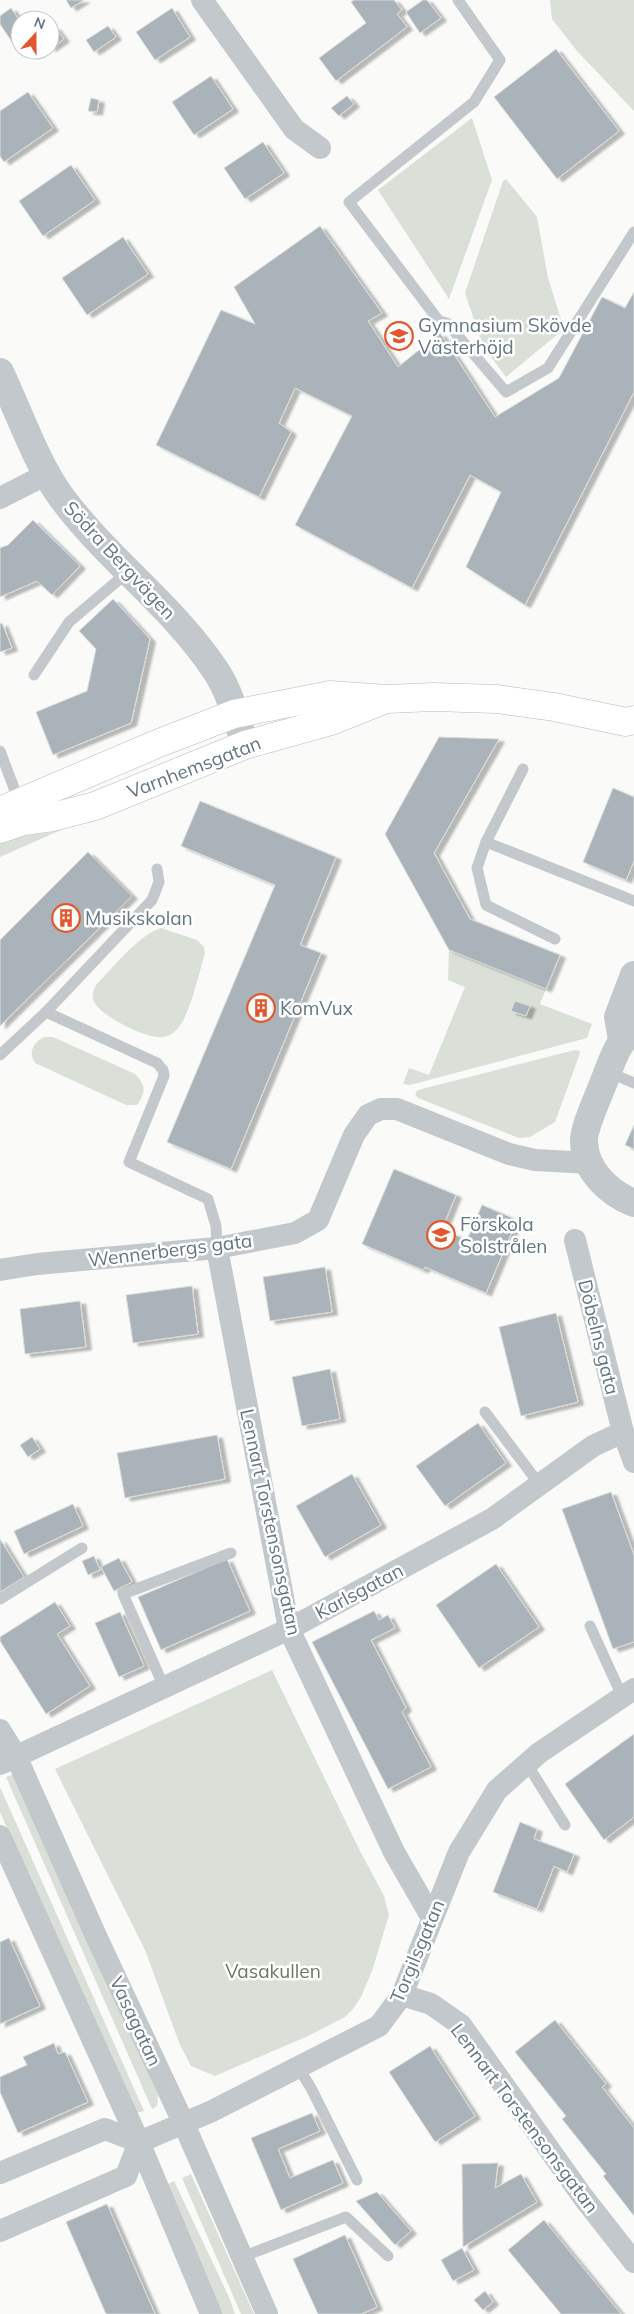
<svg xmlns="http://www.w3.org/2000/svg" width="634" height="2314" viewBox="0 0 634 2314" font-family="Mulish,sans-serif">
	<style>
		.green { fill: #dadfd7; fill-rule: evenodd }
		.building { fill: #aab3b9; stroke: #dcdcda; filter: url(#shadow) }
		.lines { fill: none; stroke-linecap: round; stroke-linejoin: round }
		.secondary-casing { stroke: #b3babf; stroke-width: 29 }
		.service { stroke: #c3c8cc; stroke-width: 11 }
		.minor { stroke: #c3c8cc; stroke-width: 22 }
		.tertiary { stroke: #c3c8cc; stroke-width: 28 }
		.secondary { stroke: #fff; stroke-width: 28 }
		.labels { text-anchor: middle; stroke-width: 5; stroke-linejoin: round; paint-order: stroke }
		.poi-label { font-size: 19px; fill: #657683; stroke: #fff; text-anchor: start }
		.street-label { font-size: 19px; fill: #657683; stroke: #fff }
		.park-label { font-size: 19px; fill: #687a64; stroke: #fff }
	</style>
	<defs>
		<filter id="shadow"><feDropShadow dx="5.5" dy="3" stdDeviation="1" flood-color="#0004"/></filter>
	</defs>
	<rect width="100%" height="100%" fill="#fafaf8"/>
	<g class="green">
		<path d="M550,0H634V111L577,51L552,19Z"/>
		<path d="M472,118L492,180L449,299L378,190Z"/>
		<path d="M506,179L537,217L548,278L564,329L506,377L483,346L465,293L503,181Z"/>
		<path d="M72,825L0,857V839Z"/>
		<path d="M161,928L197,940L204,947L205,954C198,974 190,1020 174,1032C170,1036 163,1038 157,1037C142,1036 96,1014 93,999C92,994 94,989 96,985C113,968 138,935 161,928Z"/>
		<path d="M449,950L546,989L540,1004L592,1024L587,1038L410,1085L403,1084L409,1068L429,1075L465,987L448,980ZM515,1001L530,1006L526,1016L511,1011Z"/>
		<path d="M44,1037H53L135,1074C146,1085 146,1092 137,1105H126L35,1063C28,1052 33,1043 44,1037Z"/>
		<path d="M575,1050L580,1051V1053L555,1122L530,1137L519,1138L418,1098L415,1094L418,1090Z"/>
		<path d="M272,1670L359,1849L384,1896L389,1915L372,1971L361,1997L353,2009L345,2017L308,2036L215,2076L191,2066L180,2045L145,1950L55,1769Z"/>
		<path d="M15,1774L158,2095L157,2106L152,2109L6,1777Z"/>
		<path d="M0,1787L144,2111L136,2113L126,2102L0,1812Z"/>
		<path d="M191,2174L254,2314H241L182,2178Z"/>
		<path d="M174,2181L229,2297L235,2314H221L164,2186Z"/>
	</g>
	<g class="building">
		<path d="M66,0H84L71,8Z"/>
		<path d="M354,0H394L402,10L397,14L407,27L336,81L319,58L366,23L351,2Z"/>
		<path d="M423,0H427L441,18L420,33L406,12Z"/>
		<path d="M11,8L20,21V37L12,42L0,24V16Z"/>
		<path d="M172,8L190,37L155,60L136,32Z"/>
		<path d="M108,26L116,37L94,52L86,40Z"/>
		<path d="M55,27L64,39L50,49V30Z"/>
		<path d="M556,49L619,131L557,179L494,97Z"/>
		<path d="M211,76L233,109L194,135L172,102Z"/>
		<path d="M28,92L53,128L4,162L0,156V111Z"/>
		<path d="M347,96L354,104L339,116L331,108Z"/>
		<path d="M91,98L99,100L97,112L88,111Z"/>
		<path d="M263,142L284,173L245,199L224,168Z"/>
		<path d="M71,165L95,200L43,236L19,201Z"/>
		<path d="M320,226L382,313L368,321L398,367L440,333L495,417L559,378L602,297L625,308L634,292V392L525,605L466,567L501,492L470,475L412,588L295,525L352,416L295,388L279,423L291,432L259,497L156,445L221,310L255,324L234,287Z"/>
		<path d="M123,237L148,274L87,315L62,278Z"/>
		<path d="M33,520L80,566L52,595L37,581L0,597V548L8,545Z"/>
		<path d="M113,599L150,639L131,723L53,755L36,712L87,691L96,649L79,631Z"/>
		<path d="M2,623L12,648L0,652V624Z"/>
		<path d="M439,737L499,739L434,853L470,919L560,955L546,989L449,950L385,834Z"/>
		<path d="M613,788L634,797V861L626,880L583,862Z"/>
		<path d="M200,801L336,857L300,945L321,953L231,1169L167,1142L275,885L181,846Z"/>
		<path d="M88,852L132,896L0,1026V940Z"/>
		<path d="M515,1001L530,1006L526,1016L511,1011Z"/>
		<path d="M634,1125V1149L625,1145Z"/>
		<path d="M394,1169L456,1195L442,1229L467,1240L482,1205L517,1220L486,1293L425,1267L423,1270L362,1244Z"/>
		<path d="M325,1267L332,1312L270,1321L263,1277Z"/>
		<path d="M192,1286L198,1334L133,1343L126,1295Z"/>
		<path d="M80,1301L86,1347L25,1354L20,1309Z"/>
		<path d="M556,1313L578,1402L521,1416L499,1327Z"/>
		<path d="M330,1369L340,1419L302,1426L292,1377Z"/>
		<path d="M478,1423L506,1463L445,1506L416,1466Z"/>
		<path d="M217,1435L225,1479L125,1498L117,1453Z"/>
		<path d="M32,1437L40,1449L28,1457L20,1445Z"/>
		<path d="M352,1474L381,1525L325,1557L296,1506Z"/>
		<path d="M611,1492L634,1555V1642L613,1649L562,1509Z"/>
		<path d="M73,1504L83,1526L24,1554L14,1531Z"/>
		<path d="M0,1539L24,1577L0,1592Z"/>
		<path d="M94,1556L100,1570L88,1575L82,1561Z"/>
		<path d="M119,1558L132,1582L114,1591L101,1567Z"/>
		<path d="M227,1559L250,1611L161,1650L138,1597Z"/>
		<path d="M496,1564L539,1627L479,1668L436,1605Z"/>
		<path d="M55,1602L70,1626L57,1634L90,1686L46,1714L0,1641V1637Z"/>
		<path d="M374,1611L379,1620L388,1615L395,1628L371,1640L406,1708L402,1712L431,1767L388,1789L312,1642Z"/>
		<path d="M120,1612L144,1666L119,1677L95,1623Z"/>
		<path d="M634,1734V1817L604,1840L565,1784Z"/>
		<path d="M520,1822L537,1829L534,1839L574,1854L567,1872L554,1866L537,1909L493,1892Z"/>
		<path d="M9,1938L40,2006L0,2024V1942Z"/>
		<path d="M555,2020L606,2084L602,2087L634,2128V2216L603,2176L606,2174L562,2119L566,2116L515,2052Z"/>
		<path d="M54,2043L58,2054L65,2052L88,2102L18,2133L0,2092V2077L27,2065L23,2057Z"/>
		<path d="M430,2046L475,2116L435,2142L389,2072Z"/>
		<path d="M312,2113L320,2131L278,2149L290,2178L333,2160L343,2183L281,2210L251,2138Z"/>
		<path d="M498,2163L495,2188L521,2174L537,2202L463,2247L462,2164Z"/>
		<path d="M377,2192L411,2231L395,2245L356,2201Z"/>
		<path d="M107,2204L155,2314H106L66,2222Z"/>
		<path d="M544,2220L621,2314H561L508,2250Z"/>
		<path d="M345,2235L377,2307L361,2314H318L293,2259Z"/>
		<path d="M462,2248L474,2270L453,2281L441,2260Z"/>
		<path d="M485,2291L493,2302L483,2310L474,2300Z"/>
	</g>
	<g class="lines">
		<defs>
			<g id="secondary">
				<path d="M0,811L159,743L234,714L330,695L387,699L433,697L497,699L554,707L626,722L634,720"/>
				<path d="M0,829L23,821L53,817L95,806L245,745L331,721L381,701"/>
			</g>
		</defs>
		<use href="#secondary" class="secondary-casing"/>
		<g class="service">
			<path d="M458,0L500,60L474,102L349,202L439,321L447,323L506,392L548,368L634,232"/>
			<path d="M34,675L69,622L129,571"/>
			<path d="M0,751L20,804"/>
			<path d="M523,769L486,842L477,868L486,905L555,939"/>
			<path d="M486,842L634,901"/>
			<path d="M46,1012L157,1063L163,1070L164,1076L129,1162L208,1199L216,1226L217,1248"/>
			<path d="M0,1055L46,1012L152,900L159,882L157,869"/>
			<path d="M608,1072L634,1083"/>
			<path d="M485,1412L540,1485"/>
			<path d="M0,1599L82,1548"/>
			<path d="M590,1626L622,1696"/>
			<path d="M164,1687L123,1594L231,1553"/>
			<path d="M527,1764L565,1825"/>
			<path d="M298,2067L311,2088L357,2180"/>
			<path d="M242,2257L346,2217L388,2256"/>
		</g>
		<g class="minor">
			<path d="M202,0L294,129L320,148"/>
			<path d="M0,498L47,474"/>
			<path d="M575,1240L623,1432L634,1462"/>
			<path d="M217,1248L289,1629L394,1852L432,1918"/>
			<path d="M0,1270L37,1264L217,1248L295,1233L318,1220L354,1135L368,1115L381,1109H397L509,1154L535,1160L589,1163"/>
			<path d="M0,1730L16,1756L96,1936L183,2122L267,2314"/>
			<path d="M0,1764L289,1629L492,1519L593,1446L623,1432"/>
			<path d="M0,1836L139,2142L211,2314"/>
			<path d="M402,1995L431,2004L461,2025L583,2197L634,2262"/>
			<path d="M0,2173L105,2129L139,2142"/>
			<path d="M0,2231L126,2176L139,2142L212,2111L379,2026L402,1995L459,1852L497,1790L539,1753L634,1689"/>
		</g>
		<g class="tertiary">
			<path d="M0,372C19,412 36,463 62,498C108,560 173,606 216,671C230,692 237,720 245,745"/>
			<path d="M634,1028C616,1044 612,1062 603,1084C598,1097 583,1129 584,1142C585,1171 609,1193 634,1203"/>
			<path d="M622,1039L618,1017L634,975"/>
		</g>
		<use href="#secondary" class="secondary"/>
	</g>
	<defs>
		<symbol id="school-ring" viewBox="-11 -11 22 22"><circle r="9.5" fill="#fff" stroke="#e4572e" stroke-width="1.5"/><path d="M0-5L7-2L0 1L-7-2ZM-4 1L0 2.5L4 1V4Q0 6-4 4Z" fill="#e4572e"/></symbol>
		<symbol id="building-ring" viewBox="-11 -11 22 22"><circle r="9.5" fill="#fff" stroke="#e4572e" stroke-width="1.5"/><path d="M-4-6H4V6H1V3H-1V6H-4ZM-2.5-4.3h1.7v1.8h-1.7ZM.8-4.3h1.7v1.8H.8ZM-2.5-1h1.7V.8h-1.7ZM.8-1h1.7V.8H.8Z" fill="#e4572e"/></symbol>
	</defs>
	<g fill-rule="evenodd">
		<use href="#school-ring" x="383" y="320" width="32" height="32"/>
		<use href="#building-ring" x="50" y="902" width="32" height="32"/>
		<use href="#building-ring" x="245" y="992" width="32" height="32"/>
		<use href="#school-ring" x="425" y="1219" width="32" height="32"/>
	</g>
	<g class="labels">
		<g class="poi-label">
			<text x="418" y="332">Gymnasium Skövde<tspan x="418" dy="22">Västerhöjd</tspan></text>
			<text x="85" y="925">Musikskolan</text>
			<text x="280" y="1015">KomVux</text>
			<text x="460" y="1231">Förskola<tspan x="460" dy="22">Solstrålen</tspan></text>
		</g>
		<g class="street-label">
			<text transform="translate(120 560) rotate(47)" y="7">Södra Bergvägen</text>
			<text transform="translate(194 767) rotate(-21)" y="7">Varnhemsgatan</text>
			<text transform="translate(170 1250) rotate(-7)" y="7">Wennerbergs gata</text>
			<text transform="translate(599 1337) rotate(76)" y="7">Döbelns gata</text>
			<text transform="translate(271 1522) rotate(78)" y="7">Lennart Torstensonsgatan</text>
			<text transform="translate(359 1591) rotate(-28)" y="7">Karlsgatan</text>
			<text transform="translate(417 1951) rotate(-67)" y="7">Torgilsgatan</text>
			<text transform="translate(136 2021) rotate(65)" y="7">Vasagatan</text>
			<text transform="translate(525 2118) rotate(53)" y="7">Lennart Torstensonsgatan</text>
		</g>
		<g class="park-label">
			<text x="273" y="1978">Vasakullen</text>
		</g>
	</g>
	<g transform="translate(35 35) rotate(21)"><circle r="24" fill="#ffffff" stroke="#c1c8cd"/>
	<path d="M0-4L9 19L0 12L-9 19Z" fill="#e4572e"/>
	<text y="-8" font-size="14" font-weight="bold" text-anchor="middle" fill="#657683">N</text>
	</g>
</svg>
